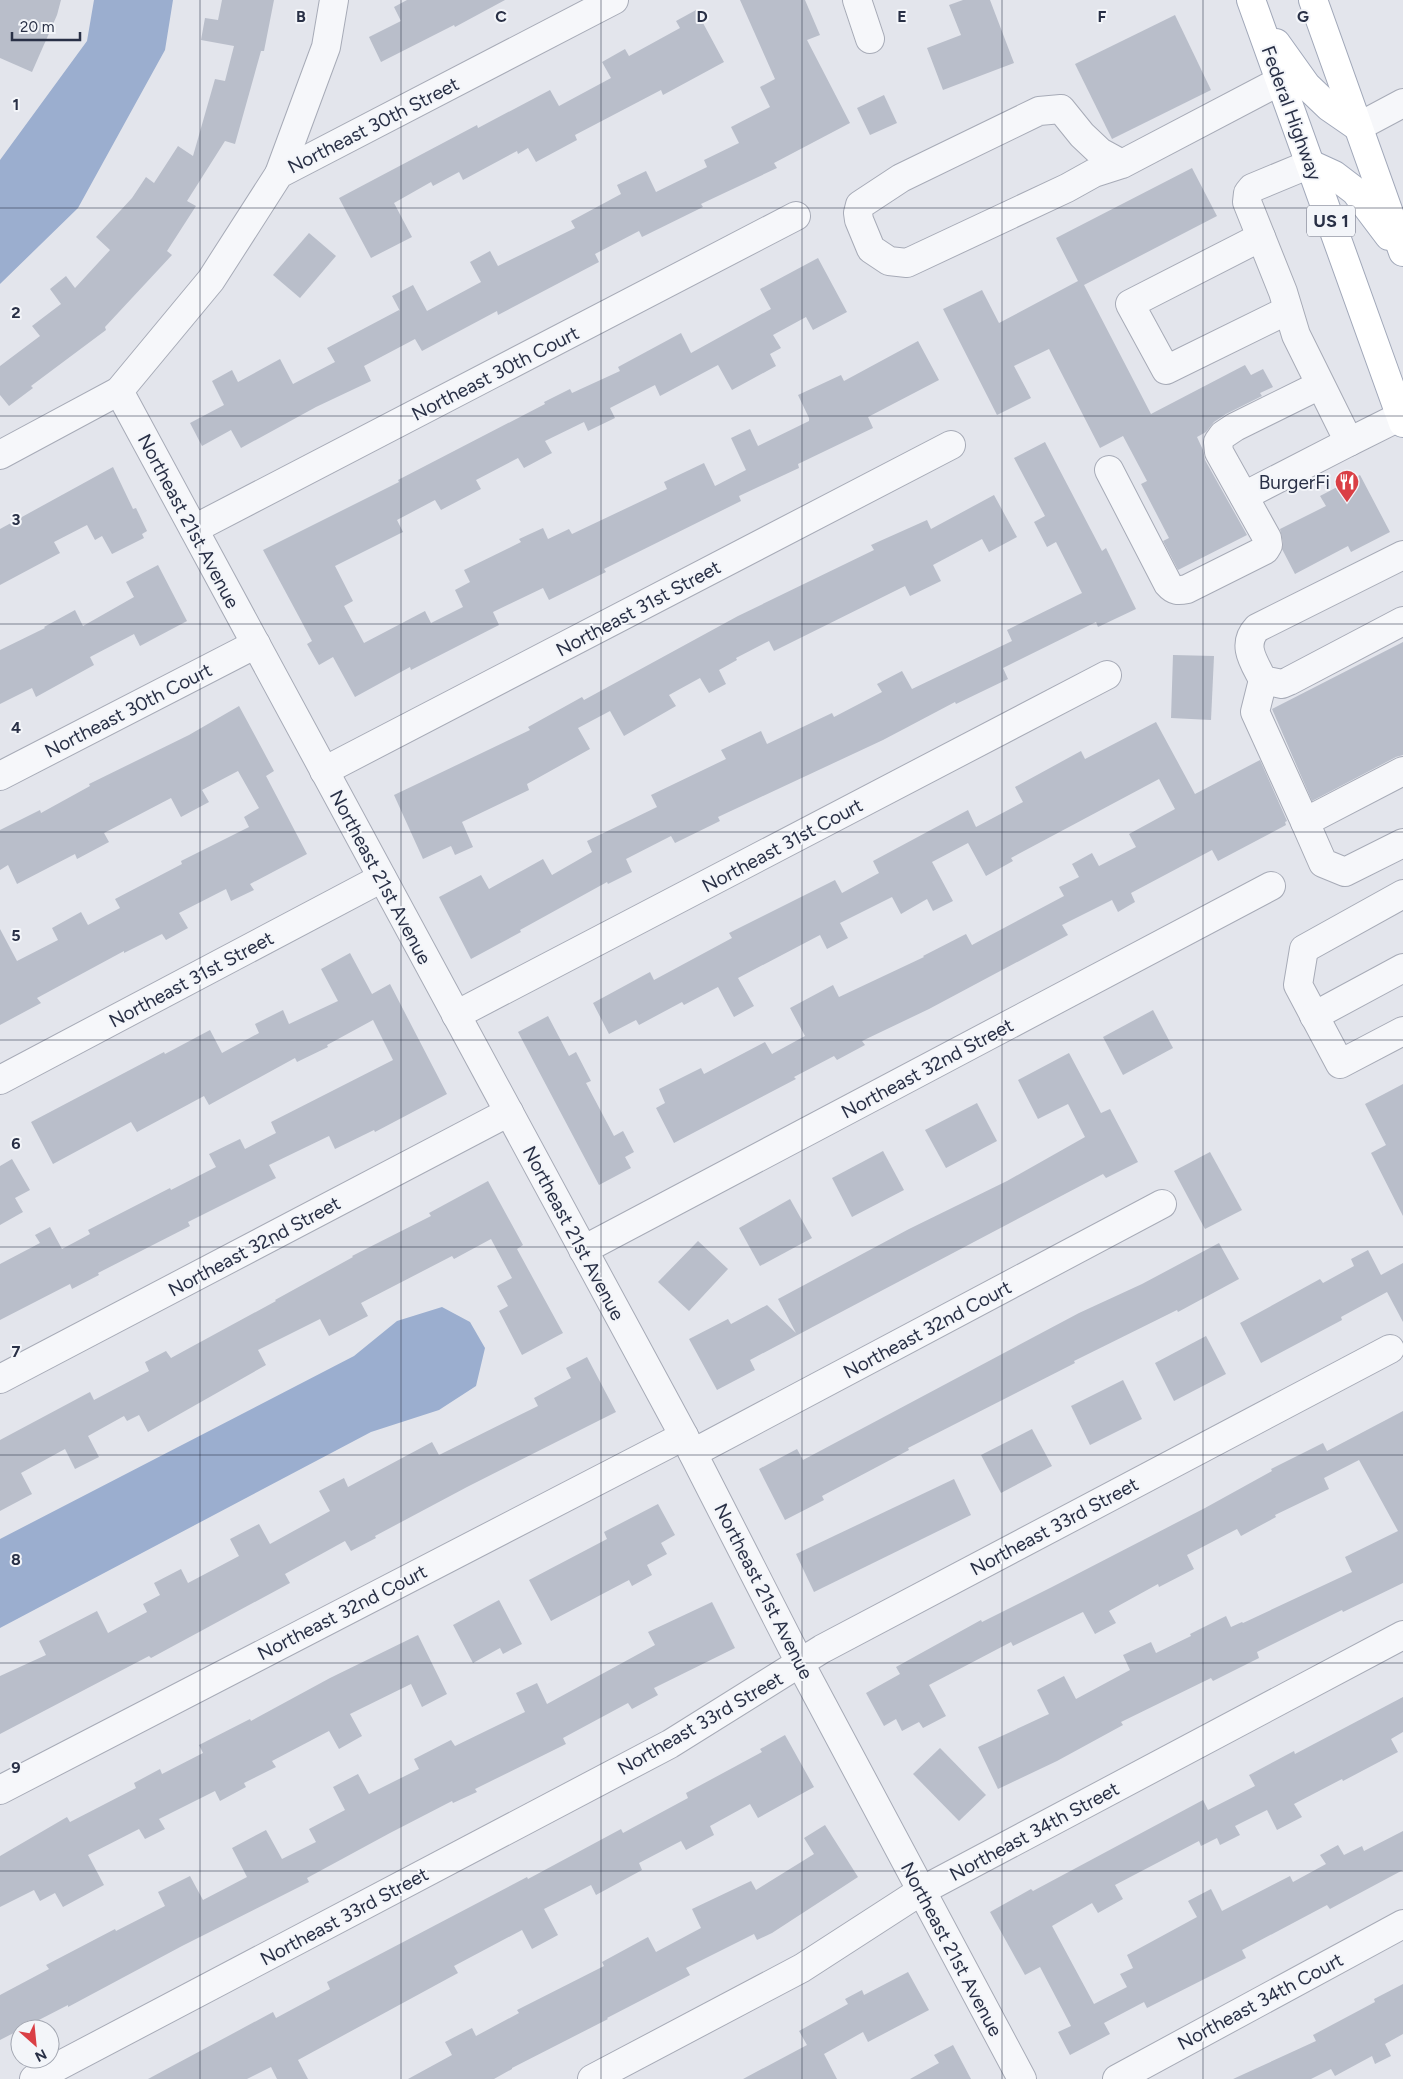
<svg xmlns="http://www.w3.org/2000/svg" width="1403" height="2079" viewBox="0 0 1403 2079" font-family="Figtree,sans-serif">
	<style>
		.water { fill: #9baecf }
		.building { fill: #b9beca }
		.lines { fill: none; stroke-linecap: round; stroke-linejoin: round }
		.minor-casing { stroke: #a7abb7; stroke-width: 30 }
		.major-casing { stroke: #a1a8b9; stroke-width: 30 }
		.minor { stroke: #f6f7fa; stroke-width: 28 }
		.major { stroke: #fff; stroke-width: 28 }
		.grid { fill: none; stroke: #293046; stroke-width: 1; stroke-opacity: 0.55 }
		.labels { text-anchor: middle; stroke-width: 4; stroke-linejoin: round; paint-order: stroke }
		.shield { fill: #f3f5f9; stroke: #666b7c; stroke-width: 1 }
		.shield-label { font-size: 18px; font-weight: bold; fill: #293046 }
		.street-label { font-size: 19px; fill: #293046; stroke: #f3f5f9 }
		.poi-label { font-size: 19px; fill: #293046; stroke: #f3f5f9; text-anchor: end }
		.grid-label { font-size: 16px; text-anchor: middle; font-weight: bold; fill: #293046; stroke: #f3f5f9; stroke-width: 4; stroke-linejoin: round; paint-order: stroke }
	</style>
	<rect width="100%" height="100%" fill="#e3e5ec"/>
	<g class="water">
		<path d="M94,0H173L165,50L78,208L0,284V160L87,41Z"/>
		<path d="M442,1307L470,1322L485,1348L476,1386L439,1410L371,1432L0,1628V1539L354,1356L397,1321Z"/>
	</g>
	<g class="building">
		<path d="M0,0H61L57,15L32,72L0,58Z"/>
		<path d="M222,0H274L264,51H261L235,144L225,141L187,201L196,206L167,251L172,255L105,327L106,330L31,386L33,388L9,406L0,395V366L40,336L32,326L61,304L50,289L66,276L75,288L110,250L96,237L132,198L146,177L154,183L178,146L193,156L215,79L225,81L234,46L201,40L205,18L218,20Z"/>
		<path d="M407,0H505L455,27L454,25L381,62L369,37L401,21L394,7Z"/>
		<path d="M740,0H805L820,35L807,40L850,123L774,163L777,168L701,204L703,207L642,237L639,231L595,254L599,262L498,315L497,311L422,351L415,339L364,366L371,381L316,407L241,448L231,430L202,446L190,423L224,405L212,381L232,370L238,382L280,359L293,384L335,362L327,348L399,310L400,311L392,296L413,285L427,311L481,282L470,262L490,251L498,266L575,228L571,221L621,194L617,185L646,171L656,192L707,167L704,160L739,143L731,127L770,107L760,87L775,79Z"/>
		<path d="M963,0H990L1014,63L943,90L927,48L961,35L949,5Z"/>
		<path d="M696,10L724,62L663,95L661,90L575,135L577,140L536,162L528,148L518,154L517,151L463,180L459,172L433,186L431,182L394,203L412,237L371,258L339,198L477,125L478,128L550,90L559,106L611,78L602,62L625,49L629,56L680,28L676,21Z"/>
		<path d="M1175,15L1211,90L1112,139L1075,64Z"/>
		<path d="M884,95L897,123L870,135L857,108Z"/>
		<path d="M1192,168L1217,216L1084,285L1151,414L1245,365L1251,375L1263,369L1273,387L1260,393L1262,396L1226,414L1214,422L1206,432L1197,437L1203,450L1205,460L1247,535L1178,570L1163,541L1169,538L1141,484L1147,481L1123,436L1100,448L1049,349L1014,366L1031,398L997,415L943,309L982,290L999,323L1078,281L1056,238Z"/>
		<path d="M309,233L336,256L300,298L273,275Z"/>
		<path d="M818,258L847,312L813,330L806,317L773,335L781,348L770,354L776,366L732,390L718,365L660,396L655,385L610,408L615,418L588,431L584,422L545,441L552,453L524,468L518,458L476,480L481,489L441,510L435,500L397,520L403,532L335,566L353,601L344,606L364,643L425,611L431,623L463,607L455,590L470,582L464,570L521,542L519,539L543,528L548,539L569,529L572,534L667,489L664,482L704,463L715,486L746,470L731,438L750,429L758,446L809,421V418L798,395L841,375L844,381L918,341L939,380L868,417L873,428L798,464L799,468L739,496L741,501L604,569L606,572L549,600L543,588L493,612L499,625L411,670L410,667L355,697L333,657L319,665L307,644L312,641L263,550L399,482L398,480L545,404L544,402L570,389L572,393L620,371L618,367L681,333L691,353L771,309L760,289Z"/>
		<path d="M1045,442L1102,551L1106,548L1136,609L1098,627L1096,622L1003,668L1008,679L956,704L955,702L883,740L718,817L720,821L675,843L671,836L626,859L632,872L608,884L607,882L520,930L521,932L471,959L439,897L481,875L489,889L543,859L552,875L592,852L587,841L657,807L651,795L726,759L721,750L761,731L767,744L832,713L834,717L882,692L877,684L902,671L912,689L1012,641L1007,630L1082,593L1056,542L1047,547L1034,522L1045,516L1014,458Z"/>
		<path d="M113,467L133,509L136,508L147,531L142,534L144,538L112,554L102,536L95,540L87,525L54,542L60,553L0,585V529Z"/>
		<path d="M1360,475L1390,532L1351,552L1348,546L1295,574L1282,549L1283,543L1280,529L1326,506L1320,496Z"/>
		<path d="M994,495L1017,537L989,552L982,539L933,565L941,581L910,596L905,586L774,651L769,641L736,658L737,660L719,670L726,684L709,693L700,678L669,695L676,706L624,736L610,711L578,728L590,749L527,784L529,790L462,822L473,847L455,855L451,846L423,859L394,795L530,730L528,727L582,697L584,700L738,616L874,550L871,545L927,520L931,529Z"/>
		<path d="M158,565L187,621L140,646L134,634L90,657L94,665L36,697L32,688L0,704V650L45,628L44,627L75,610L83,626L134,597L126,582Z"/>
		<path d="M1403,642V755L1396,757L1312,801L1272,709Z"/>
		<path d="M1173,655L1214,656L1211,720L1171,718Z"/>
		<path d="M239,706L274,771L266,776L307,854L250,884L254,890L231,901L226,889L179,913L188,928L166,940L162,934L124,953V951L37,998L41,1003L0,1025V929L17,961L58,940L52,928L81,912L88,925L120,908L115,899L182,864L181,861L249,827L244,817L259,808L238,771L202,790L209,802L181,817L171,798L104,833L109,842L77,859L75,854L17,884L8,865L0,870V830L40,810L41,813L90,786L89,784L189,735Z"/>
		<path d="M1156,722L1195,794L1260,760L1287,821L1285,822L1286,825L1218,861L1212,850L1131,893L1135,902L1118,912L1112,900L1062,925L1068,935L929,1009L862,1041L865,1045L837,1060L834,1056L794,1077L796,1079L674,1143L656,1108L665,1103L659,1089L701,1068L704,1074L765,1042L772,1054L805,1036L790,1008L833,985L839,997L924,957L923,956L966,934L972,945L1064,896L1059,887L1079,877L1072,864L1092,853L1099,866L1136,847L1129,834L1175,809L1159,779L1011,858L1013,861L986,876L968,843L932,862L953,901L933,911L927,899L901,914L892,897L840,923L848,938L827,949L820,935L738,978L754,1006L734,1017L718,987L684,1005L682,1002L639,1025L636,1020L609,1034L593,1003L650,972L654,980L732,938L729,933L835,880L842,893L879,873L873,861L968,810L976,827L1023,802L1015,787L1081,751L1085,759Z"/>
		<path d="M350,953L372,994L390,984L447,1094L375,1132L374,1130L335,1149L329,1136L269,1165L276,1178L188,1222L190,1226L98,1273L99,1275L72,1289L70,1284L0,1320V1264L40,1243L35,1235L50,1227L62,1249L90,1234L88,1230L170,1188L171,1190L216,1167L209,1154L240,1139L245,1149L276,1133L271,1122L393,1060L373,1020L327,1045L328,1047L297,1062L295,1058L209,1105L204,1096L137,1132L131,1122L53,1164L31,1122L164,1052L165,1054L210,1030L222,1053L259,1033L255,1024L283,1010L289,1024L338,1001L321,969Z"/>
		<path d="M1153,1010L1173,1048L1123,1075L1103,1037Z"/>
		<path d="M548,1016L569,1056L576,1052L591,1081L586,1083L614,1136L623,1131L634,1152L625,1157L631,1168L599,1185L518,1032Z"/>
		<path d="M1069,1053L1101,1113L1110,1109L1138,1162L1106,1178L1103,1174L750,1360L755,1370L717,1390L689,1339L728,1319L731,1324L767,1305L796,1333L778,1299L909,1229L1007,1181L1085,1137L1068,1104L1038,1119L1018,1080Z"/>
		<path d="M1403,1084V1216L1371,1153L1386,1145L1365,1104Z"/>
		<path d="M977,1103L997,1141L946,1168L925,1130Z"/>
		<path d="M883,1151L904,1190L852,1217L832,1178Z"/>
		<path d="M1210,1152L1242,1210L1205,1229L1174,1171Z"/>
		<path d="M12,1159L30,1190L15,1198L23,1212L0,1225V1166Z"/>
		<path d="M488,1181L523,1245L517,1249L563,1333L522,1355L499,1311L508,1306L497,1286L512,1278L491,1239L454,1259L452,1256L361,1303L368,1316L329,1336L320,1319L258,1350L266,1365L148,1432L139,1415L127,1421L124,1416L88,1436L99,1457L75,1469L65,1449L21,1473L32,1494L0,1511V1440L90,1392L94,1400L149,1371L145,1362L166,1351L171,1358L276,1301L275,1300L353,1257L352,1256L431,1216L429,1213Z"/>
		<path d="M790,1199L812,1238L760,1266L739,1228Z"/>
		<path d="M698,1241L728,1269L689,1311L658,1282Z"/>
		<path d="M1219,1243L1239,1279L1178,1312L1177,1310L1074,1361L1075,1363L908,1448L909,1450L822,1496L824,1500L785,1520L759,1469L797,1449L803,1460L1079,1313L1142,1284Z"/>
		<path d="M1368,1250L1381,1275L1403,1263V1322L1387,1292L1341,1317L1342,1320L1261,1363L1240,1323L1320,1279L1323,1283L1354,1266L1351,1259Z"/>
		<path d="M1206,1336L1226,1374L1174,1401L1155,1363Z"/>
		<path d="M587,1357L616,1412L467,1487L375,1536L376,1538L351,1551L345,1541L285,1574L290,1583L151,1658L149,1656L0,1734V1676L46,1655L39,1641L97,1611L108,1633L147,1612L143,1604L160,1595L154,1583L181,1569L188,1583L239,1556L230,1539L259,1524L270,1544L330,1511L319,1491L344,1478L348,1487L432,1442L439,1455L538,1406L534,1398L571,1378L566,1368Z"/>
		<path d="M1123,1380L1142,1419L1090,1445L1071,1406Z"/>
		<path d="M1403,1411V1583L1343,1612L1342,1610L1257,1652L1259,1658L1213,1681L1211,1678L1121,1722L1123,1725L1057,1761L998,1789L978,1747L1049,1714L1037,1690L1064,1676L1076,1699L1130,1670L1123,1655L1151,1642L1156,1653L1191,1636L1190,1634L1226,1616L1231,1627L1242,1622L1243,1623L1352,1572L1345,1557L1398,1531L1359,1460L1324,1478L1329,1489L1275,1515L1276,1517L1241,1536L1237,1529L1187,1555L1194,1569L1159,1587L1158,1584L1109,1611L1116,1623L1095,1634L1083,1612L1013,1646L1011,1642L929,1685L946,1716L923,1728L919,1722L902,1731L896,1719L884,1726L866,1693L900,1674L896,1667L981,1620L982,1622L1052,1587L1205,1508L1272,1471L1271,1469L1323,1443L1327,1451Z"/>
		<path d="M1032,1429L1052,1466L1001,1493L981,1455Z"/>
		<path d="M954,1479L971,1515L814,1592L796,1554Z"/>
		<path d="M658,1504L675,1535L661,1543L667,1554L647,1565L652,1575L632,1586L629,1580L551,1621L529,1580L607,1539L604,1532Z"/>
		<path d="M499,1600L522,1644L503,1654L500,1648L473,1663L453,1625Z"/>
		<path d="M712,1602L735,1648L654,1688L658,1695L632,1709L628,1703L563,1738L566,1744L475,1789L477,1792L453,1803L452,1801L390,1833L307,1878L309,1882L182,1946L68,2007V2005L0,2040V1995L49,1969L46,1965L115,1929L116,1931L165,1906L158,1892L190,1876L203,1900L247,1877L232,1848L266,1830L282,1859L316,1842L309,1829L345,1810L333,1787L358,1774L369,1794L419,1769L414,1759L451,1740L455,1746L525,1712L516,1693L537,1683L547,1704L655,1645L648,1632Z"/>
		<path d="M418,1635L447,1694L422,1707L411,1684L350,1714L362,1736L339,1749L329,1731L272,1761L276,1767L244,1783L246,1787L220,1801L215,1791L159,1819L165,1829L145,1839L139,1829L88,1855L104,1885L63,1907L55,1893L40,1901L34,1890L0,1907V1856L67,1817L70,1822L136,1788L134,1783L160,1769L162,1774L203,1753L199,1745L250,1719L251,1721L330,1678Z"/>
		<path d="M1403,1697V1732L1391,1739L1398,1752L1343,1781L1342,1779L1294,1804L1302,1817L1277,1830L1267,1810L1235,1826L1240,1835L1220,1845L1217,1838L1201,1846L1199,1841L1115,1885L1123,1899L1098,1913L1092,1903L1052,1926L1094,2004L1127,1987L1120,1974L1133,1968L1127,1955L1197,1917L1188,1901L1211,1889L1222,1911L1290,1876L1293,1882L1326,1864L1320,1855L1338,1845L1344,1855L1362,1846L1364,1851L1403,1831V1870L1330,1909L1327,1905L1242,1950L1246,1958L1147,2008L1144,2002L1104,2023L1110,2034L1070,2055L1058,2032L1071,2026L1040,1967L1025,1975L990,1912L1031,1889L1033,1891L1203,1800L1208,1810L1255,1786L1249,1775L1294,1751L1295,1754Z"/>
		<path d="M785,1735L814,1787L758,1818L750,1804L710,1826L714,1835L686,1850L681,1841L639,1863L642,1870L596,1895L591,1885L544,1909L558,1935L532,1949L522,1930L454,1966L458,1973L298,2060L308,2079H277L271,2067L247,2079H148L273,2012L276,2018L330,1989L327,1982L527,1877L528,1879L621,1829L623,1833L688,1798L686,1793L762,1752L760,1749Z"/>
		<path d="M940,1748L986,1795L959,1821L913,1774Z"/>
		<path d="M825,1825L858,1877L772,1933L757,1940L754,1934L686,1968L690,1975L607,2018L608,2019L512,2068V2069L494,2079H408L452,2055L445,2042L472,2028L476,2036L519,2013L517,2010L604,1966L602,1962L648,1937L656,1952L701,1928L692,1909L751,1881L756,1890L814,1854L804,1838Z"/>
		<path d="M908,1972L929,2010L868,2042L863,2032L824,2054L837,2079H743L807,2045L799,2031L848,2004L845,1999L862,1990L864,1995Z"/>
		<path d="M1403,1984V2034L1385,2044L1391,2056L1375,2064L1372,2056L1335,2076L1331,2069L1311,2079H1233L1316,2041L1313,2035L1375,2002L1374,1999Z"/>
		<path d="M953,2045L971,2079H910L939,2063L934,2055Z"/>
	</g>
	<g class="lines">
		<defs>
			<g id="minor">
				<path d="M857,0L870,39"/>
				<path d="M1358,127L1403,103"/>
				<path d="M1122,164L1100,152L1082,135L1061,109L1039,111L901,178L860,205L858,213L859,220L871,249L889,261L907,263L1067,188L1094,173L1122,164L1280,81"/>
				<path d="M1310,164L1252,188L1248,193L1247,202L1283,292L1296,335L1349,442L1401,416"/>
				<path d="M279,174L326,47L334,0"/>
				<path d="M1261,237L1130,304L1166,370L1288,310"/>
				<path d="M119,391L684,1436L800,1663L1022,2079"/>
				<path d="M0,455L119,391L211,280L279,174L614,0"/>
				<path d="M1109,470L1168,584C1174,591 1178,591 1187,589L1265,550L1268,545L1267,538L1219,452L1218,442L1223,435L1235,427L1320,385"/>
				<path d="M1244,496L1349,442"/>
				<path d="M194,529L796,216"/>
				<path d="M1403,555L1257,628C1241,645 1254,662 1263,680L1282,684L1289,681L1403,621"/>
				<path d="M1263,680L1255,712L1305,822"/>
				<path d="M324,771L951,445"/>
				<path d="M1403,771L1305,822L1323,863L1345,872L1403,843"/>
				<path d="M0,776L256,644"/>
				<path d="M1403,894L1304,949L1298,985L1340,1064L1403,1031"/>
				<path d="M456,1015L1107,675"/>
				<path d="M1314,1016L1403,968"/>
				<path d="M0,1080L382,878"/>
				<path d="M583,1250L1271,886"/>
				<path d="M0,1379L509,1112"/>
				<path d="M693,1453L1162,1204"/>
				<path d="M0,1790L684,1436"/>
				<path d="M34,2079L670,1744L822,1649L1390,1349"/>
				<path d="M592,2079L802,1968L921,1891L1403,1635"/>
				<path d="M1117,2079L1403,1924"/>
			</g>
			<g id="major">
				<path d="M1251,0L1403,423"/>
				<path d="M1313,0L1403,252"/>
				<path d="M1276,43L1306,85L1329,107L1358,127"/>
				<path d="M1310,164L1334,175L1355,191L1389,236"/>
			</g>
		</defs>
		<use href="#minor" class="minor-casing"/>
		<use href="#major" class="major-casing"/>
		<use href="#minor" class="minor"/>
		<use href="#major" class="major"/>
	</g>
	<path class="grid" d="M200,0V2079M401,0V2079M601,0V2079M802,0V2079M1002,0V2079M1203,0V2079M0,208H1403M0,416H1403M0,624H1403M0,832H1403M0,1040H1403M0,1247H1403M0,1455H1403M0,1663H1403M0,1871H1403"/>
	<defs>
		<symbol id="restaurant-pin" viewBox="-11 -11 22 30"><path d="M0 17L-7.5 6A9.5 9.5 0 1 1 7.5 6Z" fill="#da3f45" stroke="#f3f5f9"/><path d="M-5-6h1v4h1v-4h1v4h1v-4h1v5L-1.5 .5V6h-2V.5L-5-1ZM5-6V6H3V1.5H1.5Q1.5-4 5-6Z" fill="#fff"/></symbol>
	</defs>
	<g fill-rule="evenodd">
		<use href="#restaurant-pin" x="1333" y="468" width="28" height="38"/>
	</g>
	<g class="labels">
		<rect class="shield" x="1307" y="205.5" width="48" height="31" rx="4"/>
		<g class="shield-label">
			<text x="1331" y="227">US 1</text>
		</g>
		<g class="street-label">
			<text transform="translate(1292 113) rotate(70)" y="7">Federal Highway</text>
			<text transform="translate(373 125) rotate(-27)" y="7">Northeast 30th Street</text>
			<text transform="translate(495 373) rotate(-27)" y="7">Northeast 30th Court</text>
			<text transform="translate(189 521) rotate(62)" y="7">Northeast 21st Avenue</text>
			<text transform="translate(638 608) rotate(-28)" y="7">Northeast 31st Street</text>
			<text transform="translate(128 710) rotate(-27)" y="7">Northeast 30th Court</text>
			<text transform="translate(782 845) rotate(-28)" y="7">Northeast 31st Court</text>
			<text transform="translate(381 877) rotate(62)" y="7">Northeast 21st Avenue</text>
			<text transform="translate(191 979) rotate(-28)" y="7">Northeast 31st Street</text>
			<text transform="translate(927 1068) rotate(-28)" y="7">Northeast 32nd Street</text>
			<text transform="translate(574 1233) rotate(62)" y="7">Northeast 21st Avenue</text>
			<text transform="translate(254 1246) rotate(-28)" y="7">Northeast 32nd Street</text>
			<text transform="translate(927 1329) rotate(-28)" y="7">Northeast 32nd Court</text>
			<text transform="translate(1054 1526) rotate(-28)" y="7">Northeast 33rd Street</text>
			<text transform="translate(764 1591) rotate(63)" y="7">Northeast 21st Avenue</text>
			<text transform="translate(342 1612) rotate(-27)" y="7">Northeast 32nd Court</text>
			<text transform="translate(700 1723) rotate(-30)" y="7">Northeast 33rd Street</text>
			<text transform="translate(1034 1831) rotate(-28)" y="7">Northeast 34th Street</text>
			<text transform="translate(344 1916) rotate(-28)" y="7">Northeast 33rd Street</text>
			<text transform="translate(952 1949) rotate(62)" y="7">Northeast 21st Avenue</text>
			<text transform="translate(1260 2001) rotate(-28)" y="7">Northeast 34th Court</text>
		</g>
		<g class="poi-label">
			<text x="1330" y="489">BurgerFi</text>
		</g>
	</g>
	<g class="grid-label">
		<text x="301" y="22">B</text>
		<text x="501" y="22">C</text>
		<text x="702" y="22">D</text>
		<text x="902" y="22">E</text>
		<text x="1102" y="22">F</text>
		<text x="1303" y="22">G</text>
		<text x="16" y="110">1</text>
		<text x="16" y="318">2</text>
		<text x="16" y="525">3</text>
		<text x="16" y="733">4</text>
		<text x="16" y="941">5</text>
		<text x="16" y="1149">6</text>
		<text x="16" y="1357">7</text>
		<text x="16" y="1565">8</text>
		<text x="16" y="1773">9</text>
	</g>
	<g transform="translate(35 2044) rotate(153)"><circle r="24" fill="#f3f5f9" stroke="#a2a6b1"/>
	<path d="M0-4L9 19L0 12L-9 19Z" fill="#da3f45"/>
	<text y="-8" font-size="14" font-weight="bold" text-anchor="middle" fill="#293046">N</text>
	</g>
	<path d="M12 32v8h68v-8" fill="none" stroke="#293046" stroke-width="2.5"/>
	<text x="20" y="32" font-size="15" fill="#293046" stroke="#f3f5f9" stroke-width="4" paint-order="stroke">20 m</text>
</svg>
